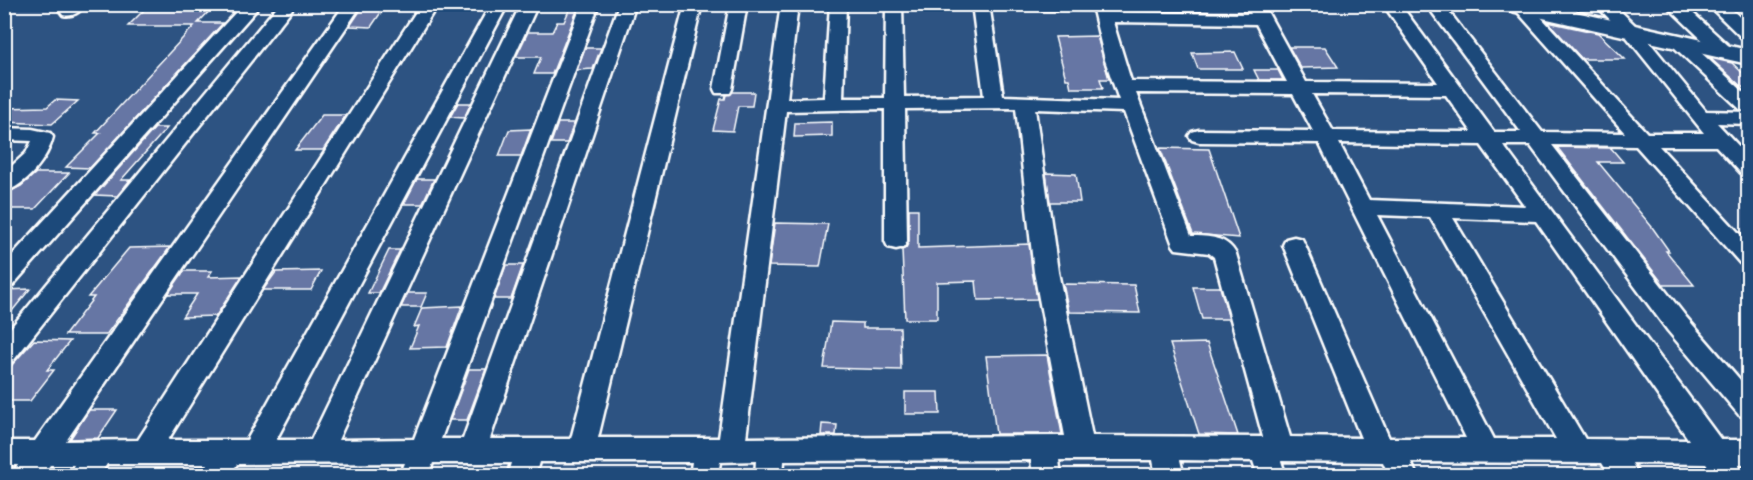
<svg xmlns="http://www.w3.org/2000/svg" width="1753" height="480" viewBox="0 0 1753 480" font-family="Caveat,sans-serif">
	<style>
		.building { fill: #6676a4; stroke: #fff; stroke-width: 1.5 }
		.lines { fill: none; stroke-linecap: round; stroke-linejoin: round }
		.minor-casing { stroke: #fff; stroke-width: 5 }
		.tertiary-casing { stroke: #fff; stroke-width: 5 }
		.minor { fill: #1f4a7a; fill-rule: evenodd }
		.tertiary { fill: #1f4a7a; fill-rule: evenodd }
	</style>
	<rect width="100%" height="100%" fill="#2d5382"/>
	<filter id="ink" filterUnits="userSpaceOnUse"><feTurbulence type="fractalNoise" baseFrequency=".0167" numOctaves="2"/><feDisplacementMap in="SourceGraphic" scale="12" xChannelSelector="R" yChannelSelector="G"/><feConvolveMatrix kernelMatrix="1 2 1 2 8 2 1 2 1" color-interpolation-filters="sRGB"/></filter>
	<g filter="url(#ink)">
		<g class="building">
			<path d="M150,4H216L198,23H223L90,168L66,167L100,133H95L194,26H128Z"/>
			<path d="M362,8H384L371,27L350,26Z"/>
			<path d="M570,8H578L552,74H534L541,57H516L528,32H552L557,22H564Z"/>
			<path d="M1548,22L1598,33L1625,59H1582Z"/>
			<path d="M1097,36L1109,79H1100L1103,88H1071L1069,79H1066L1055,37Z"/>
			<path d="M1289,47H1325L1338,67L1301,68Z"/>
			<path d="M585,48H601L593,69L577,70Z"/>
			<path d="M1235,52L1243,69H1198L1192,53Z"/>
			<path d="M1710,58L1732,63L1749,79V87H1742Z"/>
			<path d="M1254,70H1278L1283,80H1259Z"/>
			<path d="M733,92H754L752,106H738L733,131L713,130L721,99H725L726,95Z"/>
			<path d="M55,100L78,101L52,124L4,122V108L47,107Z"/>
			<path d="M458,103H471L464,118L450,117Z"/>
			<path d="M322,115H346L323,150H295Z"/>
			<path d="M832,122V136L794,137L795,123Z"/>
			<path d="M558,123H574L567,143H551Z"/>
			<path d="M155,128H167L121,180H130L117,196L95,195Z"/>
			<path d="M531,129L521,156H499L509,130Z"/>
			<path d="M1557,147L1611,148L1623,162H1598L1652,227L1669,251H1666L1694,285H1664Z"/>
			<path d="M1160,148L1209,149L1239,238L1193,234Z"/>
			<path d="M36,173H69L35,209H4V194L21,186Z"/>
			<path d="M1046,173L1076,174L1080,202H1050Z"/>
			<path d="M417,179H434L422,204H404Z"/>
			<path d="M909,209H918V248L1029,244L1037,299L978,300L976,281L937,282V319H905L902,250L906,248L909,241Z"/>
			<path d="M775,223L828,224L820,267L769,266Z"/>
			<path d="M170,247L106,335H65L94,297H88L129,248Z"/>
			<path d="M389,250H400L379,293H368Z"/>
			<path d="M506,265H523L511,299H494Z"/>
			<path d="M184,271H212L208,277L242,276L216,316L182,317L197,294H168Z"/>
			<path d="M321,271L311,290H263L276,272Z"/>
			<path d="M1063,284L1134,285L1140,313L1069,312Z"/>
			<path d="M1193,287H1220L1229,319H1202Z"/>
			<path d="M30,289L4,321V290Z"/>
			<path d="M408,293H427L421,307H401Z"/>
			<path d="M462,306L447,347L410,348L419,326L414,327L422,308Z"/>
			<path d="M831,322L863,323V328H900L901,370L824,368Z"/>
			<path d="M34,340L70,341L47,370H54L30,401H4V374Z"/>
			<path d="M1207,343L1224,393L1238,435L1199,434L1170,344Z"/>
			<path d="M1047,355L1062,434H996L986,356Z"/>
			<path d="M469,369H486L467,420H450Z"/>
			<path d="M905,392H939L940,414H905Z"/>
			<path d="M89,410H117L98,438L70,439Z"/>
			<path d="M822,424L837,425L836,435H821Z"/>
			<path d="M51,467H70L66,476H45Z"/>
		</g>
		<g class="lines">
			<defs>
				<g id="minor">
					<path d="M66,4H85C79,13 73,17 63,15L60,11Z"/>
					<path d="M221,4H247L256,10L12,286L4,288V264L236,12L223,8Z"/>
					<path d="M279,4H296L13,361L4,364V336Z"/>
					<path d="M345,4H362L66,441L138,440L421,4H438L168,440H247L491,4H508L276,440H311L521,4H538L338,440L414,439L582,4H599L441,439H463L619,4H636L490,439H571L685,4H702L598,438H719L781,4H798L787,99L824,98L830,4H846L843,98H885L886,4H902L904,97L984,96L972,4H989L1003,96L1119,100L1105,60L1093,10L1023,9L1015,4H1109L1111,12L1251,14L1246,4H1263L1306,82L1438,83L1383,4H1400L1494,132H1521L1426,4H1443L1542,132L1625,133L1515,9L1518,5H1530L1647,133H1704L1626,36L1595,4H1613L1638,28L1706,111L1748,112V124L1717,123L1748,156V175L1741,173L1716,146H1659L1748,243V265L1740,263L1636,146L1552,145L1686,317L1748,389V418L1739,415L1668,331L1530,145H1503L1721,440H1748V464H1738L1745,476H1715L1706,464L1632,463L1639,476H1610L1602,463L1411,462L1417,476H1389L1383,462L1281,461L1286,476H1258L1253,461L1180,460L1184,476H1156L1153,460H1059L1061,476H1033L1031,460L784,461L783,476H755L756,461L720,462L718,476H690L692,462H539L535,476H507L511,463H433L428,476H400L405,463L237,464L230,476H201L207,464H107L99,476H68L74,465H50L42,476H12L18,465H4V441H35ZM1113,22L1256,24L1287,82L1131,81ZM1136,93L1293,94L1313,131L1199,130L1192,132L1189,136L1192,140L1199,142L1319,143L1466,438H1389L1305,245L1302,239L1294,237L1286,239L1283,245L1361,438L1290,437L1236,254C1227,237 1209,236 1191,236ZM1312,94L1446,95L1472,132L1333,131ZM1016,108L1034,272L1065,436L746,438L786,111L885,109V241L888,247L896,249L904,247L907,241L905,109ZM1035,109L1124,112L1173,245L1176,249L1209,253L1214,257L1263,437L1092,436L1058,272ZM1339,143L1481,145L1525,206L1369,200ZM1377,215L1430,217L1556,439H1494ZM1453,218L1536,221L1689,440L1585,439Z"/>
					<path d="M730,4H747L732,89L730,93H716L714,89Z"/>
					<path d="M1552,4H1570L1584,20L1581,24H1569Z"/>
					<path d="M1665,4H1683L1731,48L1734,52L1731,56H1719Z"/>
					<path d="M1707,4H1726L1748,25V39L1742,38Z"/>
					<path d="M1679,37L1685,38L1748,96V112L1741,110L1673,46L1670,42L1673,38Z"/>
					<path d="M4,128L32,129L50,133L53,137C48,158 26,186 4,192V173L26,153L32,141L4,140Z"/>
				</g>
				<path id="tertiary" d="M1497,4H1539L1748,50V64L1507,10L1499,9Z"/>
			</defs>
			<use href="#minor" class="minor-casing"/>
			<use href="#tertiary" class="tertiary-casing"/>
			<use href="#minor" class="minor"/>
			<use href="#tertiary" class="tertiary"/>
		</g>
	</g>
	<rect width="1753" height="480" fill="none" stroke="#1f4a7a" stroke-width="24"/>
	<rect x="12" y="12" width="1729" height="456" fill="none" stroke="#fff" stroke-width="2" filter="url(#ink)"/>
</svg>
